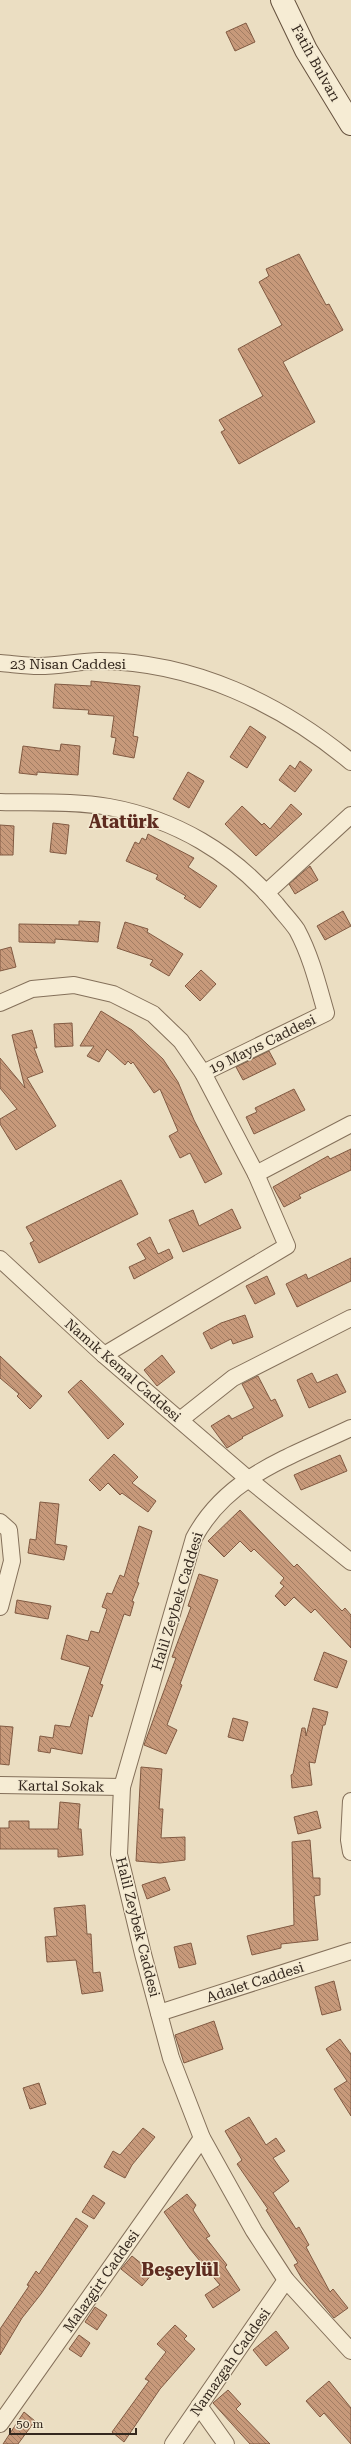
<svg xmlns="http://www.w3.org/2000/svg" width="351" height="2444" viewBox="0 0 351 2444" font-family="'Roboto Serif',serif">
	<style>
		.building { fill: url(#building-back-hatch); stroke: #815a42 }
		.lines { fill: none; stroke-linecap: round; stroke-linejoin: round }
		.street-casing { stroke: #84705a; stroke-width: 18 }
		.secondary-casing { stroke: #65513e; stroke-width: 24 }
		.street { stroke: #f6ecd4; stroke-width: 16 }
		.secondary { stroke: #f6ecd4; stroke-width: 22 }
		.labels { text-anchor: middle; stroke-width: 3; stroke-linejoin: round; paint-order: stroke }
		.street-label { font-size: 14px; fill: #34281e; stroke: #f3e9d1 }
		.district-label { font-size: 18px; font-weight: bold; fill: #5e2c20; stroke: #f3e9d1 }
	</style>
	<defs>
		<pattern id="building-back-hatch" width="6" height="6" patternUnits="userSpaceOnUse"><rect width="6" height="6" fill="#c7997a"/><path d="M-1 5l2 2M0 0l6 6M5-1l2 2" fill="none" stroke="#a27d63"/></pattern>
	</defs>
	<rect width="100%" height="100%" fill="#ebdec2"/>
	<g class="building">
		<path d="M246,23L255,42L235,51L226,32Z"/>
		<path d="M299,254L326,305L329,304L343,330L283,362L315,422L239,464L221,432L225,430L219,420L263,396L238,349L282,325L259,282L269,276L266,269Z"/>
		<path d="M91,681L140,686L133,736L138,737L134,758L113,754L116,738L111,737L114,716L88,714L89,710L53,708L55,684L91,686Z"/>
		<path d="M250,726L266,737L247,768L230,757Z"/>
		<path d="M61,744L80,746L78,775L37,772V775L19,773L23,746L60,751Z"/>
		<path d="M300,761L312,770L295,792L279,780L290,765L295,769Z"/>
		<path d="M188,772L204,781L189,808L173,799Z"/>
		<path d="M291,804L302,814L256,856L225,824L242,806L262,825L264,823L270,829Z"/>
		<path d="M53,823L69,825L66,854L50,852Z"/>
		<path d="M0,825L14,826L13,855H0Z"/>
		<path d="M148,834L194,858L188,867L217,886L200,908L184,898L186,896L156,879L158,875L126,861L135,842L139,844L142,838L146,840Z"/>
		<path d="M310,866L318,880L295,894L289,884Z"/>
		<path d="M343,911L351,926L325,940L317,926Z"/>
		<path d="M79,921L100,922L98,942L55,939V943L19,942V924L79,925Z"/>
		<path d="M125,922L148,929L147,932L183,954L169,976L150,965L153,960L117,948Z"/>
		<path d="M11,947L16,967L0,971V950Z"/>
		<path d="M201,970L216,984L200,1001L185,986Z"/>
		<path d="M101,1011L132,1030L163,1059L178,1082L194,1120L222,1174L205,1183L190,1153L180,1158L169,1136L178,1131L160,1089L154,1093L133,1062L131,1064L128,1061L125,1065L107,1049L99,1062L87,1056L94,1046H80Z"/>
		<path d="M72,1023L73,1046L55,1047L54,1024Z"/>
		<path d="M32,1030L37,1048H34L43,1072L27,1078L56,1126L16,1150L0,1124V1119L17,1109L0,1088V1058L25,1088L12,1035Z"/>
		<path d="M269,1051L276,1064L243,1080L236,1067Z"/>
		<path d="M294,1089L305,1110L254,1134L246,1117L257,1112L255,1108Z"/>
		<path d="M351,1149V1170L299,1195L301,1198L284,1207L273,1187L328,1156L330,1159Z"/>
		<path d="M121,1180L138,1214L39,1263L30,1243L34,1241L26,1227Z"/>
		<path d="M232,1209L241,1228L183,1252L169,1220L193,1210L199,1226Z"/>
		<path d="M150,1237L158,1254L169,1249L173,1258L134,1279L129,1267L146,1259L137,1244Z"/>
		<path d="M351,1258V1281L297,1307L286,1284L306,1274L308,1279Z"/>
		<path d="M267,1276L275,1294L255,1304L246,1286Z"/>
		<path d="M245,1315L253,1337L233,1344L231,1339L211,1349L203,1333L221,1323Z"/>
		<path d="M162,1355L175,1372L157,1386L144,1370Z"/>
		<path d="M0,1356L42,1396L30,1409L17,1396L19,1394L0,1378Z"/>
		<path d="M312,1373L317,1383L337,1374L346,1392L309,1408L297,1380Z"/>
		<path d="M258,1376L271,1401L275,1399L283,1416L242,1437L243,1438L227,1448L211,1426L229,1415L232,1419L254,1408L242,1384Z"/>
		<path d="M81,1380L124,1424L108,1439L68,1392Z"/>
		<path d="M114,1454L138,1477L132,1483L156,1501L148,1512L122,1493L120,1495L108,1483L100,1491L89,1480Z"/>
		<path d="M340,1455L347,1471L301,1490L294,1475Z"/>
		<path d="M40,1502L59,1504L55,1544L67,1546L64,1560L28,1553L30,1539L36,1540Z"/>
		<path d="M240,1510L294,1567L297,1564L342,1611L345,1608L351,1615V1648L315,1609L311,1613L294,1597L285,1606L275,1596L284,1586L280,1583L284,1578L254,1549L251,1552L240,1541L224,1557L208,1541Z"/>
		<path d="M139,1526L152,1531L137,1582L139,1583L132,1601L134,1602L130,1616L124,1614L100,1684L103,1685L92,1717L89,1715L82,1754L51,1748L50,1753L38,1751L40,1736L53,1738L55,1725L70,1727L90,1667L61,1659L67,1635L88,1641L91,1631L99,1633L107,1609L102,1607L107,1593L112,1594L120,1575L124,1577Z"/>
		<path d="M199,1574L218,1580L180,1684L182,1685L167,1725L177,1730L166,1754L144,1745L176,1658L172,1657L191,1607L188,1606Z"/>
		<path d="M17,1600L51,1606L48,1619L15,1613Z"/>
		<path d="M324,1652L347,1661L337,1688L314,1680Z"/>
		<path d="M313,1708L328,1712L325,1725H323L315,1763L309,1762L312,1785L292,1788L291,1775L293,1774L302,1728H305L306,1736Z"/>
		<path d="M233,1718L248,1722L243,1741L228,1737Z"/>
		<path d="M0,1726L13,1727L9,1765L0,1764Z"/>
		<path d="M141,1767L162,1769L159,1809H163L161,1838L185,1837V1860L160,1863L136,1861Z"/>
		<path d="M60,1802L80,1804L78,1829H81L83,1855L58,1857V1849H0V1828H9V1821H29V1829H58Z"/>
		<path d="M317,1811L321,1828L298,1834L294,1817Z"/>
		<path d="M310,1840L313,1878H320V1895L314,1896L318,1940L281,1944V1948L252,1955L247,1936L294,1925L292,1842Z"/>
		<path d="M165,1877L170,1890L147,1899L142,1885Z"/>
		<path d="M85,1905L87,1934H91L93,1973L100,1972L103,1991L82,1994L76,1960L47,1962L45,1937L57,1936L54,1908Z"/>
		<path d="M191,1943L196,1964L179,1968L174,1947Z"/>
		<path d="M334,1981L341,2010L322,2015L315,1987Z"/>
		<path d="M214,2021L223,2049L184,2063L175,2035Z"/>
		<path d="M340,2039L351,2054V2116L334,2089L347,2081L326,2049Z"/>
		<path d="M39,2083L46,2104L30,2109L23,2088Z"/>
		<path d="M249,2117L266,2145L276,2138L285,2151L273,2158L289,2181L273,2193L296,2229L299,2227L309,2245L306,2247L330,2292L333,2289L348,2308L334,2318L302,2279L294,2265L298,2263L266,2210L268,2209L237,2164L242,2160L225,2131Z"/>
		<path d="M143,2128L155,2137L132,2165L125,2178L104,2167L113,2151L120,2155Z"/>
		<path d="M187,2194L196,2205L193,2210L210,2236L206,2238L227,2265L225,2267L240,2290L213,2308L205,2295L220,2285L190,2249L164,2212Z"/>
		<path d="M93,2195L105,2203L94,2219L82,2212Z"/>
		<path d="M76,2218L88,2226L41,2294L22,2318L0,2355V2329L29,2286L27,2285L36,2271L39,2274Z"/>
		<path d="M132,2256L153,2273L142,2286L121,2269Z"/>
		<path d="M95,2307L107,2315L97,2330L85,2322Z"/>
		<path d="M175,2325L187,2336L184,2339L195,2349L160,2389L124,2442L112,2432L149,2381L145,2379L166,2352L157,2344Z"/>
		<path d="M276,2331L289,2348L266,2366L253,2350Z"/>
		<path d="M79,2335L90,2343L81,2357L69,2349Z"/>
		<path d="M329,2381L351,2408V2444L324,2413L320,2417L306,2401Z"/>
		<path d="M228,2390L241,2404L236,2409L270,2444H250L213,2403Z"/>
		<path d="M24,2412L35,2421L18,2444H3Z"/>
	</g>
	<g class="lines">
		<defs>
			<g id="street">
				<path d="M0,663C13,664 26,666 39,666C60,666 80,661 100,661C193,662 280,703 351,762"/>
				<path d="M0,802C36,803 74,801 109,807C175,819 233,853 276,904C282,912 291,921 297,930C311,956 318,985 326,1013L203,1073"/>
				<path d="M266,893L351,815"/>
				<path d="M0,1003L32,989L74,985L113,994L153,1014L181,1041L203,1073L256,1174L287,1246L104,1355"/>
				<path d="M256,1174L351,1124"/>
				<path d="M0,1259L104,1355L247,1478L351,1562"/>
				<path d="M180,1420L233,1378L351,1318"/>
				<path d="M351,1428C290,1457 227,1476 194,1538L122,1787L119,1854L143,1954L171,2058L202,2138L254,2231L286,2280L351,2351"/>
				<path d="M0,1522L9,1530L12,1561L0,1607"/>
				<path d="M0,1785L122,1787"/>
				<path d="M351,1801L349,1840L351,1852"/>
				<path d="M159,2013L351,1951"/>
				<path d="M199,2406L226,2444"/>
				<path d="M0,2424L202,2138"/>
				<path d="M173,2444L286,2280"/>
			</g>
			<path id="secondary" d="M282,0L306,50L351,124"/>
		</defs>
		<use href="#street" class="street-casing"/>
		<use href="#secondary" class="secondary-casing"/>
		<use href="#street" class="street"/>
		<use href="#secondary" class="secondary"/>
	</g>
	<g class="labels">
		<g class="street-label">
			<text transform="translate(316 63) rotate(61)" y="5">Fatih Bulvarı</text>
			<text x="68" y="669">23 Nisan Caddesi</text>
			<text transform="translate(262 1044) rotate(-26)" y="5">19 Mayıs Caddesi</text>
			<text transform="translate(123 1370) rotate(41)" y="5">Namık Kemal Caddesi</text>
			<text transform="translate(177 1601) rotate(-73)" y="5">Halil Zeybek Caddesi</text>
			<text transform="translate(61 1786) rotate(1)" y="5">Kartal Sokak</text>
			<text transform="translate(138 1927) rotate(76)" y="5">Halil Zeybek Caddesi</text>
			<text transform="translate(255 1982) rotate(-18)" y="5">Adalet Caddesi</text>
			<text transform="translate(101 2281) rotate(-55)" y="5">Malazgirt Caddesi</text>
			<text transform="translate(230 2362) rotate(-55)" y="5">Namazgah Caddesi</text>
		</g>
		<g class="district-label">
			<text x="124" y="828">Atatürk</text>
			<text x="180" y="2276">Beşeylül</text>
		</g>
	</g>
	<path d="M10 2428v6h126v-6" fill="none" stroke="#34281e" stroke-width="2"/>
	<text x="16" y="2428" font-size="12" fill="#34281e" stroke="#f3e9d1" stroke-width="3" paint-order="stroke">50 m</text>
</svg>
